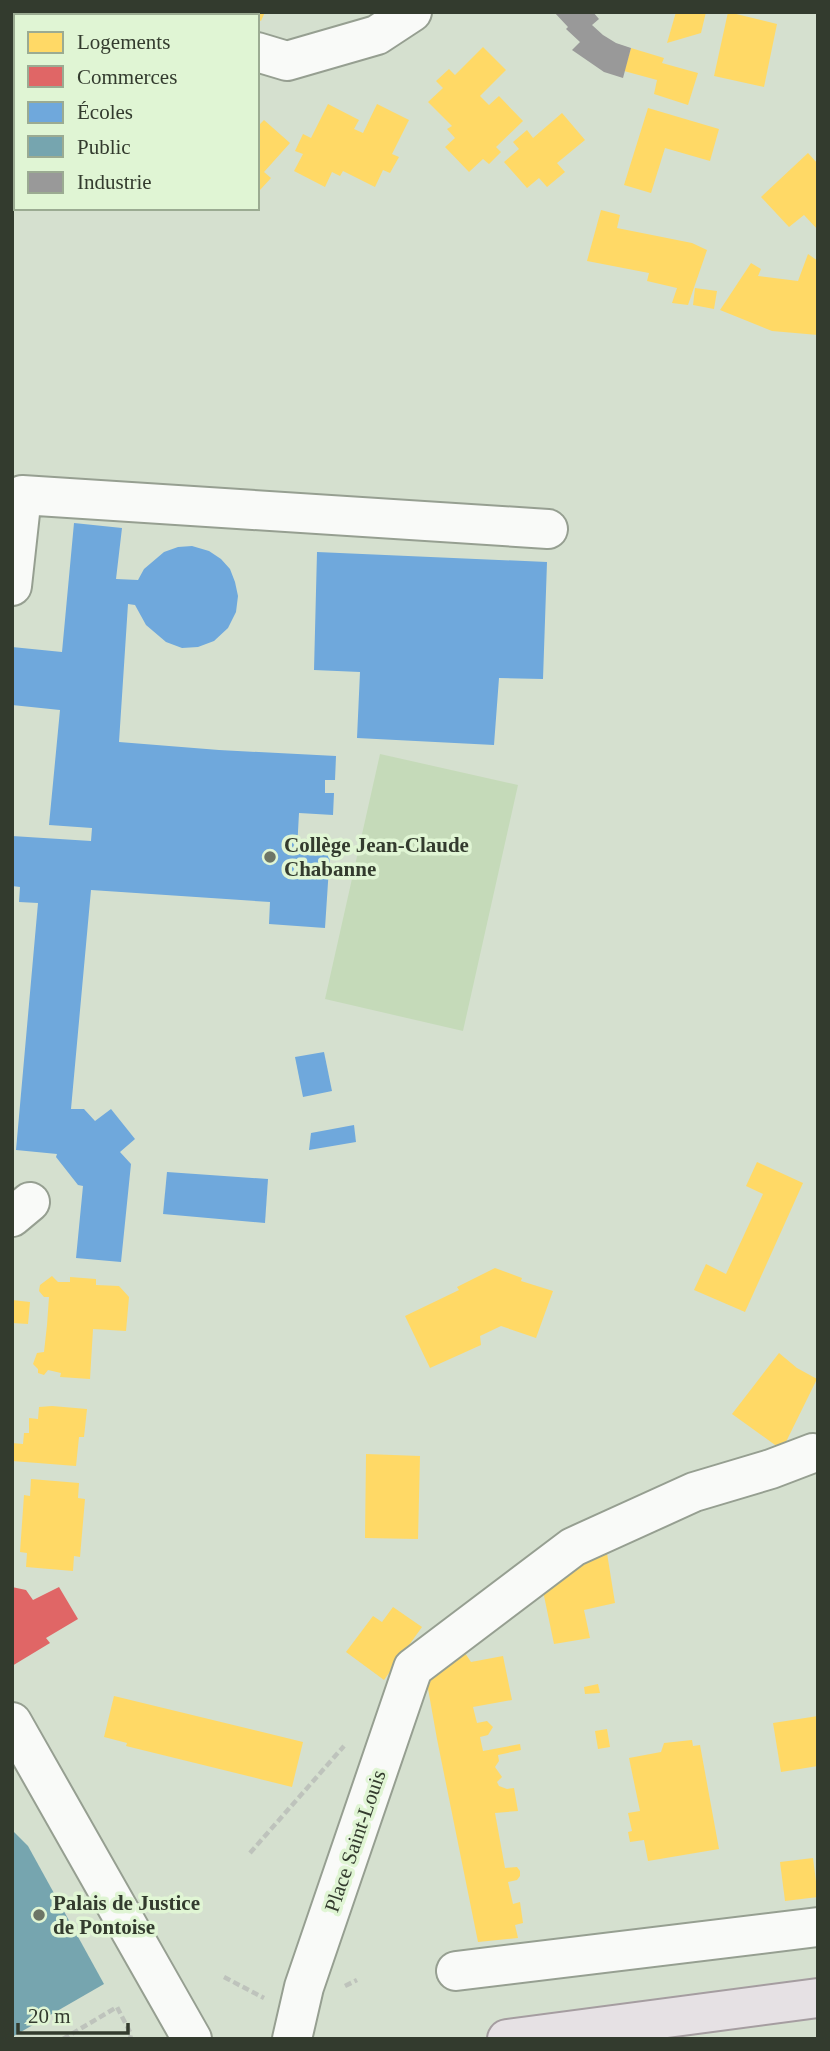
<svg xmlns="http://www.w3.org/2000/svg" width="830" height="2051" viewBox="0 0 830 2051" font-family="Georgia,serif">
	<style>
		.green { fill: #c5dab9 }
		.homes { fill: #ffd966 }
		.shops { fill: #e06666 }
		.schools { fill: #6fa8dc }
		.public { fill: #76a5af }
		.industry { fill: #999 }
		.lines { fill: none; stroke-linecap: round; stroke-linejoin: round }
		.minor-casing { stroke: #969f91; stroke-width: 42 }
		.major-casing { stroke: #a59da0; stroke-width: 42 }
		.path { stroke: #bec3bc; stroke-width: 4.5; stroke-dasharray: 7 3.5; stroke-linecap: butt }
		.minor { stroke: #f9faf8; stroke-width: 38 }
		.major { stroke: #e6e1e4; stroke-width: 38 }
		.poi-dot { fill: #6c7566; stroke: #e0f5d4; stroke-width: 2.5 }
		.labels { text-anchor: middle; stroke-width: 7; stroke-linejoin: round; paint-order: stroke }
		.poi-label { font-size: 21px; font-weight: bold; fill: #333b2e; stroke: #e0f5d4; text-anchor: start }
		.street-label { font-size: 21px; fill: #333b2e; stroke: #e0f5d4 }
	</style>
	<rect width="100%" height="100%" fill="#d5e0cf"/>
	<path class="green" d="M380,754L518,785L463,1031L325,999Z"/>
	<g class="homes">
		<path d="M12,12H43V16H16V35H12Z"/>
		<path d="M243,12H265L261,21L257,19V16Z"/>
		<path d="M676,12H706L701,33L667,43Z"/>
		<path d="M728,12L777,24L764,87L714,76Z"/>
		<path d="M483,47L506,70L480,96L489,105L499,96L523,121L496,147L501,152L489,164L483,159L469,172L445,147L455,138L447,129L452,126L428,102L443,88L436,81L449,69L455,75Z"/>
		<path d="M631,48L664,58L662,63L698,73L688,105L654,94L657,80L624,71Z"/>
		<path d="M328,104L359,120L354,129L363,133L377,104L409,120L392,154L399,157L390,173L383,170L375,187L343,171L340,176L332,172L325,187L294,171L303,154L295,151L303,134L311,138Z"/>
		<path d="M648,108L719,129L710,161L665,148L651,193L624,185Z"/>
		<path d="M562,113L585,140L557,163L565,172L547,187L539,178L527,188L504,162L519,149L513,142L527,130L533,138Z"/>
		<path d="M264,120L290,143L264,172L271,178L260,190L257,188V127Z"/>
		<path d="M808,153L818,164V230L804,215L789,227L761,197Z"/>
		<path d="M601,210L620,215L617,228L692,243L707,250L688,305L672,303L677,288L647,281L649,273L587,261Z"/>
		<path d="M808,254L818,261V335L772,331L720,310L751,263L761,269L758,276L798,281Z"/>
		<path d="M695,288L717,291L714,309L693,305Z"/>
		<path d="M757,1162L803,1183L745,1312L694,1290L706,1264L726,1274L763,1194L746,1186Z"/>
		<path d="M495,1268L522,1278L521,1281L553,1291L536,1338L501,1326L480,1336L481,1345L430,1368L405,1316L459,1290L457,1287Z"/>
		<path d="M52,1276L58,1282H70V1277L96,1279V1285L119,1286L129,1297L126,1331L93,1329L90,1379L60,1377L61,1373L48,1370L44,1375L38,1373V1369L33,1364L37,1353L44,1352L47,1325L49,1297H44L39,1291L40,1285Z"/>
		<path d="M12,1300L30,1302L28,1324L12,1323Z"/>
		<path d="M779,1353L797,1368L817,1379L782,1450L732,1414Z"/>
		<path d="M52,1406L87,1409L84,1437H79L76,1466L12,1461V1443L23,1444L24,1433H29V1418L38,1419L39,1407Z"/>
		<path d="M366,1454L420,1456L418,1539L365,1538Z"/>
		<path d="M31,1479L79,1483L78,1498L85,1499L80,1557L74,1556L73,1571L26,1567L27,1553L20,1552L24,1495L30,1496Z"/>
		<path d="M607,1553L615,1603L584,1610L590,1638L554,1644L543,1591L576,1567Z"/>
		<path d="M393,1607L422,1627L384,1680L346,1652L373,1616L382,1622Z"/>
		<path d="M461,1647L471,1662L503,1656L512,1700L473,1707L477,1723L487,1721L493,1727L488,1735L480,1737L483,1751L520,1744L521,1750L498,1755L499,1761L495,1767L502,1777L497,1782L499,1786L507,1789L514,1788L518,1811L495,1813L505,1868L517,1867L520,1871V1876L517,1880L508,1882L513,1904L520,1902L523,1923L515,1925L518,1938L478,1942L437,1739L427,1683L448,1657Z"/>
		<path d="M598,1684L600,1693L585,1694L584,1687Z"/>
		<path d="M114,1696L303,1742L292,1787L126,1746L127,1743L104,1737Z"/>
		<path d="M818,1716V1766L781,1772L773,1723Z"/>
		<path d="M607,1729L610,1747L598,1749L595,1731Z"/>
		<path d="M692,1740L693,1746L700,1745L719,1849L648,1861L644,1840L630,1842L628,1832L632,1831L628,1813L640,1811L629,1758L661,1752L664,1743Z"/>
		<path d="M813,1858L818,1897L785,1901L780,1862Z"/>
	</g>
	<path class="shops" d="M12,1587L26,1590L33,1600L59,1587L78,1619L46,1638L50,1643L12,1666Z"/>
	<g class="schools">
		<path d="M74,523L122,528L116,579L138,580L144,569L164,552L178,547L192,546L209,551L221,559L230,569L235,582L238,596L236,612L228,628L214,641L198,647L182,648L166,642L146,625L135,605L128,604L119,742L219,750L336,756L335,780H325V793H334L333,815L299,813L297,850L330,852L325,928L269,924L270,902L91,890L71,1109H84L95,1121L111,1109L135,1139L120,1152L131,1164L121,1262L76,1258L83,1186L78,1185L56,1157L57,1154L16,1150L38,903L19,902L20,887L12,886V836L91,841L92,828L49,825L60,710L12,705V647L62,652Z"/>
		<path d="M317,552L547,562L543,679L499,678L494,745L357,738L360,672L314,670Z"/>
		<path d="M324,1052L332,1091L303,1097L295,1057Z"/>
		<path d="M354,1125L356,1142L309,1150L311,1133Z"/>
		<path d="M167,1172L268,1179L265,1223L163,1214Z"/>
	</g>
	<path class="public" d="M12,1830L28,1846L104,1984L12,2037Z"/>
	<path class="industry" d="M554,12H593L599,19L592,25L603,35L616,43L631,48L623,78L604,72L572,50L580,42L566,29L568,27Z"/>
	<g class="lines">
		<defs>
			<g id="minor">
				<path d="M162,12L170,16"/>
				<path d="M257,52L287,61L377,35L412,12"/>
				<path d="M12,586L22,495L548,529"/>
				<path d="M12,1217L30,1202"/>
				<path d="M12,1722L192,2039"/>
				<path d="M456,1971L818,1927"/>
				<path d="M292,2039L304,1987L413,1668L573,1547L694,1492L771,1469L813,1453"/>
			</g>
			<path id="major" d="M507,2039L818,1998"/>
		</defs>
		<use href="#minor" class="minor-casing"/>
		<use href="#major" class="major-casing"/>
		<g class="path">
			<path d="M250,1853L344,1746"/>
			<path d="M224,1977L264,1998"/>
			<path d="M345,1986L357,1980"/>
			<path d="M63,2039L117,2007L131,2034L130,2039"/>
		</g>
		<use href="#minor" class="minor"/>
		<use href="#major" class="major"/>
	</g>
	<g class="poi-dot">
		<circle cx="270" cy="857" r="7"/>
		<circle cx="39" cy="1915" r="7"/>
	</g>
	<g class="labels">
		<g class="poi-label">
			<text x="284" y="852">Collège Jean-Claude<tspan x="284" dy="24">Chabanne</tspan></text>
			<text x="53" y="1910">Palais de Justice<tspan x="53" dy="24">de Pontoise</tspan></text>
		</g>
		<g class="street-label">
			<text transform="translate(355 1841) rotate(-71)" y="7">Place Saint-Louis</text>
		</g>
	</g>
	<rect width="830" height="2051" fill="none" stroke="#333b2e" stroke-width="28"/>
	<rect x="14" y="14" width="245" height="196" fill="#e0f5d4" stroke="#9bab92" stroke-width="2"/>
	<rect x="28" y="32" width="35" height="21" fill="#ffd966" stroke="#9bab92" stroke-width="2"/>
	<text x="77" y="49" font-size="21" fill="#333b2e">Logements</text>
	<rect x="28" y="66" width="35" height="21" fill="#e06666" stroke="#9bab92" stroke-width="2"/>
	<text x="77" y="84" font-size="21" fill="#333b2e">Commerces</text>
	<rect x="28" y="102" width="35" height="21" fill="#6fa8dc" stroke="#9bab92" stroke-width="2"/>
	<text x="77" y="119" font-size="21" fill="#333b2e">Écoles</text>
	<rect x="28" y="136" width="35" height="21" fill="#76a5af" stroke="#9bab92" stroke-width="2"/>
	<text x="77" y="154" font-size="21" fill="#333b2e">Public</text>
	<rect x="28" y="172" width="35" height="21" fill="#999999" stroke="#9bab92" stroke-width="2"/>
	<text x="77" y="189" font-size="21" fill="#333b2e">Industrie</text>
	<path d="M18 2023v10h110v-10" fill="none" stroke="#333b2e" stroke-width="3.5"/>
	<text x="28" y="2023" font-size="21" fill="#333b2e" stroke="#e0f5d4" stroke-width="5" paint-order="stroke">20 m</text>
</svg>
